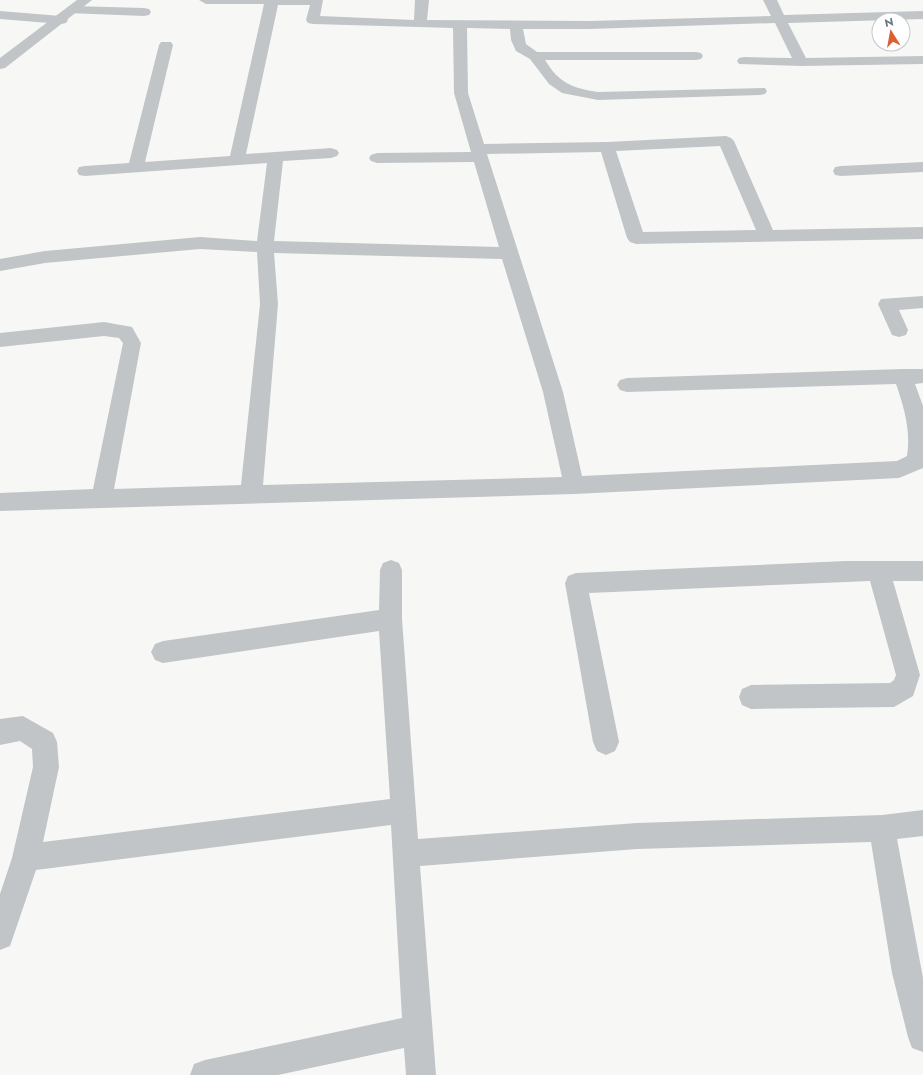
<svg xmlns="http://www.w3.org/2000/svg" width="923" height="1075" viewBox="0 0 923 1075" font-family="Jost,sans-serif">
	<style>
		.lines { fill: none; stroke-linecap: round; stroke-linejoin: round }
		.minor { fill: #c1c5c8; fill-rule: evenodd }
		.tertiary { fill: #c1c5c8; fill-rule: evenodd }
	</style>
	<rect width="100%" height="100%" fill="#f7f8f5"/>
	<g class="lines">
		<g class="minor">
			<path d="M199,0H323L320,16L414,20L415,0H429L427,20L589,21L771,16L763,0H777L784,15L923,11V19L788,23L806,58L923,56V64L801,66L739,64L737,61L739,58L744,57L792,58L775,23L589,29H523L526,44L537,52H696L701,53L703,56L701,59L696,60H545C559,83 572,88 598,92L765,88L767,91L765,94L760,95L598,100L562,93L549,84L530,59L516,51L511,40L510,29L467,28L468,93L484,144L607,142L726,136L731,138L734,141L773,230L923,227V239L636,244L630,242L627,238L601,152L487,154L563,392L582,476L897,461L907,456C911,431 904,407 896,384L627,392L620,390L617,385L620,380L627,378L903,369H923V383L915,384L923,406V468L899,478L574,494L0,511V493L93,489L123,343L119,338L104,336L0,347V333L104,322L132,327L141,343L114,489L241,485L260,304L257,252L200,249L45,263L0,271V259L45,251L200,237L257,241L267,163L85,176L79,175L77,171L79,167L85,166L129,163L159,45L161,42H171L173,45L145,162L230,156L264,4H206ZM278,5H310L306,20L308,23L313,24L453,28L454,93L471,152L377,153L371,155L369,158L371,161L377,163L474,162L499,247L274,241L283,161L331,158L337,156L339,153L337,150L331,148L246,154ZM720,146L756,230L643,232L616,151ZM274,253L502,259L543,392L562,477L263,485L278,304Z"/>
			<path d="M73,6L144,8L149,9L151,12L149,15L144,16L68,13L66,10L68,7Z"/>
			<path d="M0,11L61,16L66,17L68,20L66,23L61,24L0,19Z"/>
			<path d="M923,162V172L841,176L835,175L833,171L835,167L841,166Z"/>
			<path d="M923,296V308L899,310L908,330L906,335L899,337L892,335L878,304L881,299Z"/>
			<path d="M391,560L399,563L402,570V619L418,839L637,823L882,815L923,810V836L897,839L923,978V1052L912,1048L908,1037L892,973L871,842L637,849L420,866L436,1075H406L404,1048L278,1075H190L194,1064L205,1060L402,1018L391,825L36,870L10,946L0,950V894L12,858L33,767L32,749L20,741L0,745V719L23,716L53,733L57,742L59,767L43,842L390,799L379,631L163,663L155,660L151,652L155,644L163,641L379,610L380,570L383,563Z"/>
			<path d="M846,561H923V581H893L920,675L913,696L894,707L751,709L742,705L739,697L742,689L751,685L890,683L894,680L896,675L870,581L589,593L619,742L615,751L606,755L597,751L593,742L565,583L568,576L576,573Z"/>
		</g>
		<path class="tertiary" d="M77,0H92L5,68L0,69V58Z"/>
	</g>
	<g transform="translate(891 32) rotate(349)"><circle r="19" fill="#ffffff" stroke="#c3c9ce"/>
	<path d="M0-3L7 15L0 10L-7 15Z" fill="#dd5f30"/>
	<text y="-6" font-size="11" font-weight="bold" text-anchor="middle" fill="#687785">N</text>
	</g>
</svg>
